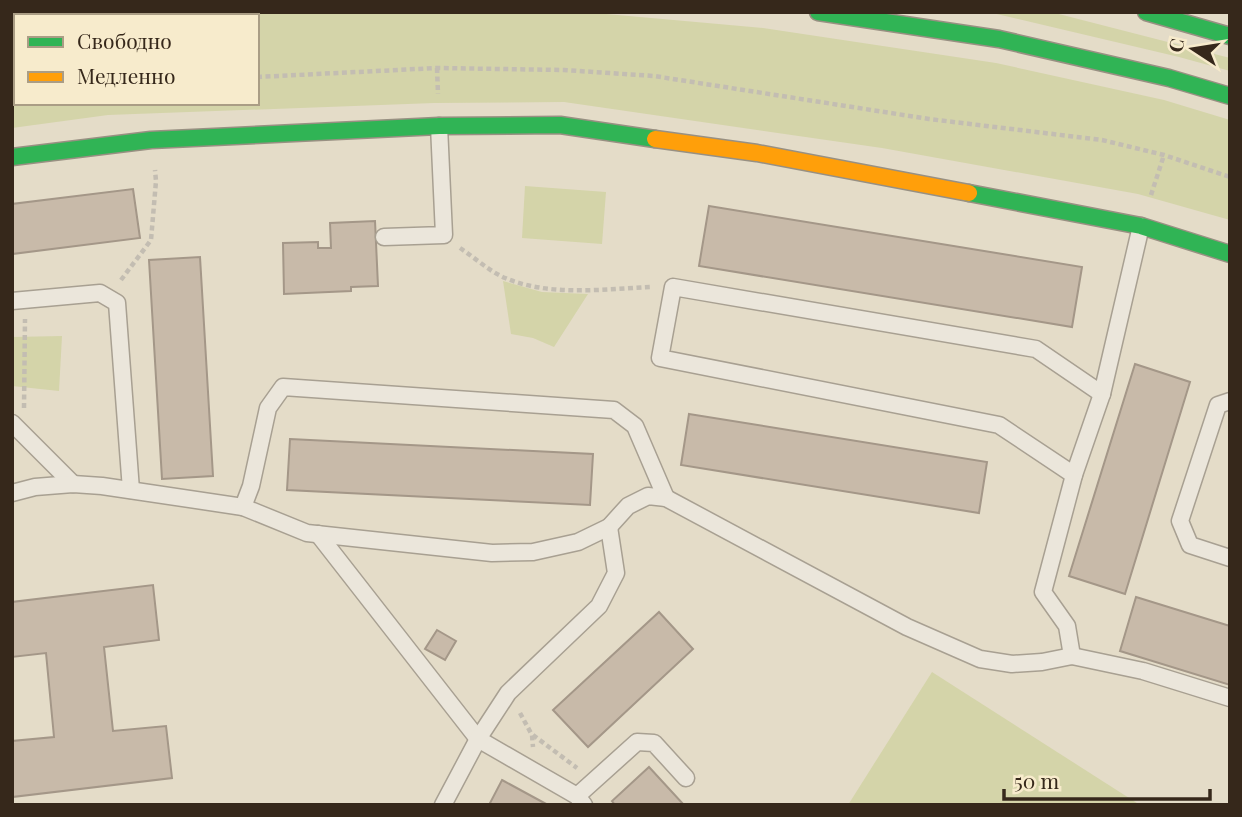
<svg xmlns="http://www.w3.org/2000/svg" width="1242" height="817" viewBox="0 0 1242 817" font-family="'Playfair Display',serif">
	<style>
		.green { fill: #d4d4a9 }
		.building { fill: #c8baa9; stroke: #a49788; stroke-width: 2 }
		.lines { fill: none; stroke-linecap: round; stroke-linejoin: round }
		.lane-casing { stroke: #a8a092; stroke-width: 19 }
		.fast-casing { stroke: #989082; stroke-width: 19 }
		.slow-casing { stroke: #989082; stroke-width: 19 }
		.path { stroke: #c3bdb2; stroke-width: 4.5; stroke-dasharray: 5 3.5; stroke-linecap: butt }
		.lane { stroke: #ebe6db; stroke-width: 16 }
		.fast { stroke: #30b455; stroke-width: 16 }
		.slow { stroke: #ff9f0a; stroke-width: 16 }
	</style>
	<rect width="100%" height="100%" fill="#e4dcc8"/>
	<g class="green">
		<path d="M255,12H584L763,28L996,63L1164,100L1230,120V220L1138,194L882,148L564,102L434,103L108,115L12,128V27L16,26V103H257V16H166Z"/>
		<path d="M988,12H1051L1230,58V71L1179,57Z"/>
		<path d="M525,186L606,192L602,244L522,238Z"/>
		<path d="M503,281L542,292L588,294L554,347L533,338L511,334Z"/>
		<path d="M62,336L59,391L12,386V337Z"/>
		<path d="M932,672L1140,805H848Z"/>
	</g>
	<g class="building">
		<path d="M133,189L140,238L12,254V204Z"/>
		<path d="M709,206L1082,267L1072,327L699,266Z"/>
		<path d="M375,221L378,286L351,287V291L284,294L283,243L318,242V248H331L330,223Z"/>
		<path d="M200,257L213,476L162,479L149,260Z"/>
		<path d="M1135,364L1190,382L1125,594L1069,576Z"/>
		<path d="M689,414L987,462L979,513L681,465Z"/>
		<path d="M290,439L593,454L590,505L287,490Z"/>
		<path d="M153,585L159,640L104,647L113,731L166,726L172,778L12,797V741L54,737L46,653L12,657V602Z"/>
		<path d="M1136,597L1230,626V685L1120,651Z"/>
		<path d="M659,612L693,649L588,747L553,710Z"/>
		<path d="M437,630L456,641L445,660L425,649Z"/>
		<path d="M649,767L684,805H615L612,801Z"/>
		<path d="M502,780L548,805H489Z"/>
	</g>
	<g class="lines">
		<defs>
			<g id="lane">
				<path d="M384,237L444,235L439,126"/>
				<path d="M12,301L100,293L117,303L131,490"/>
				<path d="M1230,401L1218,405L1180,521L1190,545L1230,558"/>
				<path d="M12,423L73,484"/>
				<path d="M1074,475L999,425L660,358L673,287L1036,349L1102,394L1141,226"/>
				<path d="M12,493L35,487L73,484L102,486L243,507L307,533L492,553L533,552L578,542L609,527L628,506L648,496L666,498L907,627L980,659L1012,664L1042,662L1072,656L1143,671L1230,698"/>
				<path d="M243,507L251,486L268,408L283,387L614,410L635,426L666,498"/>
				<path d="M318,534L478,739L577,796L584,805"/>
				<path d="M1072,656L1067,626L1043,592L1074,475L1102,394"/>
				<path d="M577,796L637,742L654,743L686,778"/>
				<path d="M443,805L478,739L508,693L599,606L616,573L609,527"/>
			</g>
			<g id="fast">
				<path d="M818,12L999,39L1169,78L1230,96"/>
				<path d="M1146,12L1230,36"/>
				<path d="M12,157L151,140L439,126L560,125L655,139"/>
				<path d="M969,193L1141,226L1230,254"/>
			</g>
			<path id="slow" d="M655,139L757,153L969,193"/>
		</defs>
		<use href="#lane" class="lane-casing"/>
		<use href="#fast" class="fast-casing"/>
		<use href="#slow" class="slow-casing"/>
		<g class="path">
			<path d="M437,68L438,94"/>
			<path d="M257,77L437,68L564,70L654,76L929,119L1102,140L1164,155L1230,177"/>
			<path d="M12,98L16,97"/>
			<path d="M1151,195L1164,155"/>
			<path d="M460,248C475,258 489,271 505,278C550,297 604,289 651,287"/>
			<path d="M121,280L151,240L156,181L155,170"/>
			<path d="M24,408L25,319"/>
			<path d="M520,713L532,735L533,747"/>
			<path d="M533,735L577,768"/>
		</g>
		<use href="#lane" class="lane"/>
		<use href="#fast" class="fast"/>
		<use href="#slow" class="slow"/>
	</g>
	<rect width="1242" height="817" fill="none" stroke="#36281b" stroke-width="28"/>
	<rect x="14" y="14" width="245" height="91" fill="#f7ebcc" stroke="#aa9d85" stroke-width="2"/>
	<rect x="28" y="37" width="35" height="10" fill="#30b455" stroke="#aa9d85" stroke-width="2"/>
	<text x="77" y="49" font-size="21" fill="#36281b">Свободно</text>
	<rect x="28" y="72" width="35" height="10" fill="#ff9f0a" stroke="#aa9d85" stroke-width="2"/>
	<text x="77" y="84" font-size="21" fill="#36281b">Медленно</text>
	<g transform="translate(1193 49) rotate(282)" stroke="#f7ebcc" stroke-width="5" paint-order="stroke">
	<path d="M0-5L12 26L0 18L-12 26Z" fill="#36281b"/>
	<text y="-10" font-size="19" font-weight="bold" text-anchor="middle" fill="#36281b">С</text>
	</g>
	<path d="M1004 789v10h206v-10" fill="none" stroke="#36281b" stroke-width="3.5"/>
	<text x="1014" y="789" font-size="21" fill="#36281b" stroke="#f7ebcc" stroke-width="5" paint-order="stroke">50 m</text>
</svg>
